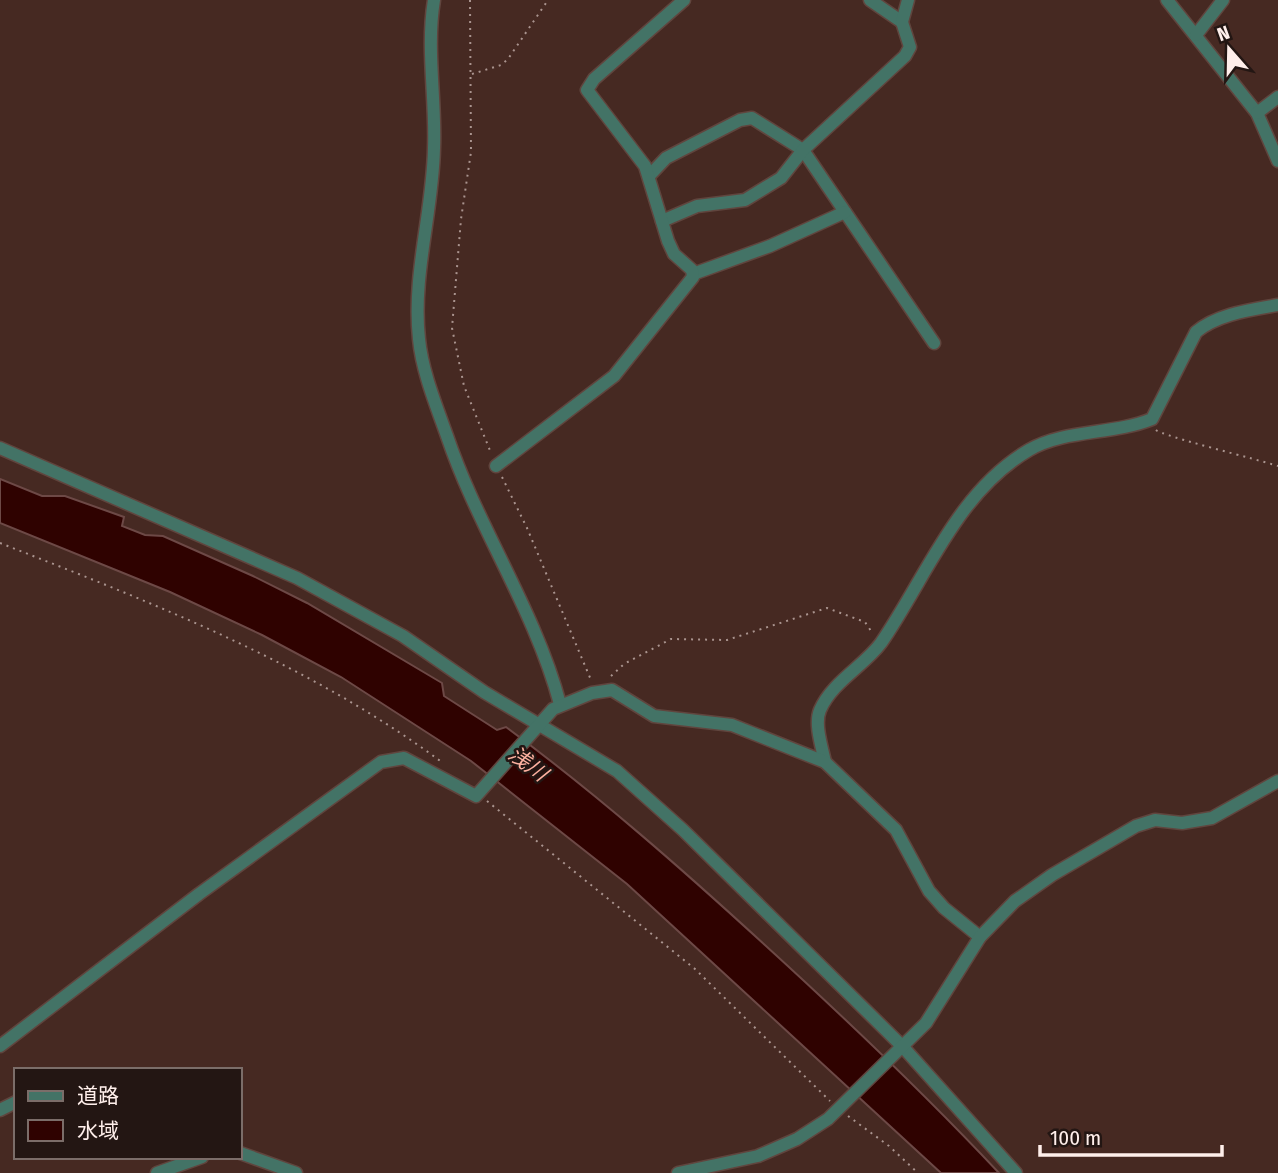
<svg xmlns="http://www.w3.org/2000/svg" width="1278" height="1173" viewBox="0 0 1278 1173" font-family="'Fira Sans Condensed','Noto Sans JP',sans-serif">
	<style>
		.water { fill: #2f0200; stroke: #6d4946; stroke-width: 2 }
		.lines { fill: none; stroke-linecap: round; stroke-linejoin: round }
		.minor-casing { stroke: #60453e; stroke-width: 15 }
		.path { stroke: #aa948f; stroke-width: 2; stroke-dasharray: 2 5; stroke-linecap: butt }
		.minor { stroke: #437366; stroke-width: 12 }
		.labels { text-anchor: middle; stroke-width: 5; stroke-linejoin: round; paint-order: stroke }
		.water-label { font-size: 21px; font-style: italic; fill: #fdb1a0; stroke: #231613 }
	</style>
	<rect width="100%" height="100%" fill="#462922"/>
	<path class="water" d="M0,479L42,496H65L124,517L122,526L145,535L163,536L253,576L307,603L442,683L444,696L497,730L506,727C598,795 682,869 766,946C846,1019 925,1094 999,1173H941L627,884L471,761L341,677L262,635L170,592L0,523Z"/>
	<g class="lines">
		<defs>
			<g id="minor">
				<path d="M434,0C426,49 436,99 434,148C433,211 412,275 419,339C422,371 436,405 447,436C478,528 535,610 560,704"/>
				<path d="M870,0L902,22"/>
				<path d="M1167,0L1257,113L1278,161"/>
				<path d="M1196,35L1223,0"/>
				<path d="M1257,113L1278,97"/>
				<path d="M649,176L666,158L740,120L752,118L803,150L934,343"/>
				<path d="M662,221L697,206L745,200L781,178L803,150L905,56L910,47L902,22L908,0"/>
				<path d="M693,274L770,246L845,212"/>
				<path d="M0,448L297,578L403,636L484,692L617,771L683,830L903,1047L1016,1173"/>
				<path d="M496,466L614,376L693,277L692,270L674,254L668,241L645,166L587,90L594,79L684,0"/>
				<path d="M825,762C822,747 814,724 820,710C832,682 864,666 881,643C926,578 957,492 1029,450C1065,429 1113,435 1152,419L1196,332C1218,314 1250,310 1278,305"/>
				<path d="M0,1046L199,894L381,762L404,758L476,796L553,709L592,693L612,690L654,716L732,725L825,762L896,830L929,891L944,908L980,937"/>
				<path d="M0,1110L16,1102"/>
				<path d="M240,1153L296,1173"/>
				<path d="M157,1173L202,1157"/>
				<path d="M678,1173L758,1156L797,1139L828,1119L926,1023L980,937L1015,901L1052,875L1136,826L1155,820L1182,823L1212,818L1278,781"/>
			</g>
		</defs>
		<use href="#minor" class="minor-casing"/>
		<g class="path">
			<path d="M470,0L471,152L461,219L452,328L464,386L491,453"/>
			<path d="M472,74L501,65L508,59L548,0"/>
			<path d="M1156,430C1162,436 1260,460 1278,466"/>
			<path d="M502,477L527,528L591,680"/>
			<path d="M0,543C153,603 310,664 443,763"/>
			<path d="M611,676L624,664L671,639L727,640L827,608L865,622L871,631"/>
			<path d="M487,801L695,969L830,1101"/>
			<path d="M848,1116L889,1146L918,1173"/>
		</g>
		<use href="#minor" class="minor"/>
	</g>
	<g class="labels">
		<g class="water-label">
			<text transform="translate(528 764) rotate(37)" y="7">浅川</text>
		</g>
	</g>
	<rect x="14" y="1068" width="228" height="91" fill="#231613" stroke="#7b6d69" stroke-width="2"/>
	<rect x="28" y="1091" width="35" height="10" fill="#437366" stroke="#7b6d69" stroke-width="2"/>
	<text x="77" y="1103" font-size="21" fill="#ffefeb">道路</text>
	<rect x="28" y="1120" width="35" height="21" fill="#2f0200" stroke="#7b6d69" stroke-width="2"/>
	<text x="77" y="1138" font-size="21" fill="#ffefeb">水域</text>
	<g transform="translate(1229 49) rotate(340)" stroke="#231613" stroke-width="5" paint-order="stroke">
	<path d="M0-5L12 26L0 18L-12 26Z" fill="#ffefeb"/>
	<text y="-10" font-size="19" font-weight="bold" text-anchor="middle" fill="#ffefeb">N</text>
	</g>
	<path d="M1040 1145v10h182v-10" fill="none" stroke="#ffefeb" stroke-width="3.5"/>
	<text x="1050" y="1145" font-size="21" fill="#ffefeb" stroke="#231613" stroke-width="5" paint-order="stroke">100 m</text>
</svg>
